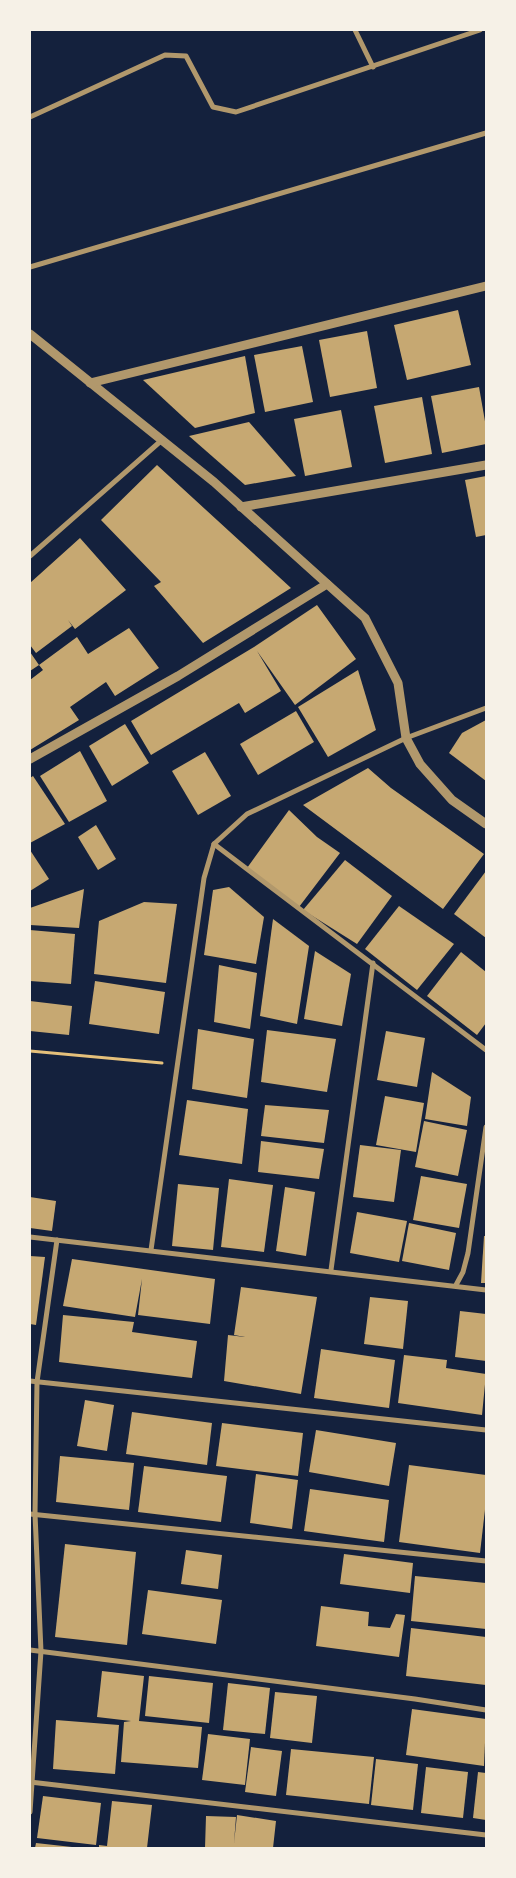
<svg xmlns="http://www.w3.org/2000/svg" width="516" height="1878" viewBox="0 0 516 1878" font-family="Helvetica,sans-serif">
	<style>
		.building { fill: #c6a872 }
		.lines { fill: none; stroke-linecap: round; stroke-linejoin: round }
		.path { stroke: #e5c07b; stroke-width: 3 }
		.minor { stroke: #b1986c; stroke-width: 5 }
		.tertiary { stroke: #b1986c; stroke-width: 9 }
	</style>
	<rect width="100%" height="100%" fill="#14213d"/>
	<g class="building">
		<path d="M458,310L471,365L407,380L394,325Z"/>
		<path d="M367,331L377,388L330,397L319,340Z"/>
		<path d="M302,346L313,402L265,412L254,355Z"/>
		<path d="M245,356L255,413L195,428L143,380Z"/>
		<path d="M479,387L486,427V444L442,453L431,396Z"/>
		<path d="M422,397L432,454L385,463L374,406Z"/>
		<path d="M341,410L352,467L305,476L294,419Z"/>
		<path d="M249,422L296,476L245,485L189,436Z"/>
		<path d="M157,465L291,588L203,643L154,586L161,582L101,520Z"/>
		<path d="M486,476V535L476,537L465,480Z"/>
		<path d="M80,538L126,590L75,629L68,620L72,626L36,653L30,645V583Z"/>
		<path d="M317,605L356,659L295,705L257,651L281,691L245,713L239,703L151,755L131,721L254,647Z"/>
		<path d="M129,628L159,668L115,696L106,682L70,707L79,720L30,750V680L43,670L39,665L30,671V652L39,665L77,637L88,654Z"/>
		<path d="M358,670L376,730L328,757L298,707Z"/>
		<path d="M296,711L314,742L258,775L240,744Z"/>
		<path d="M486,720V781L449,753L462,733Z"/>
		<path d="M125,724L149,763L112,786L89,746Z"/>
		<path d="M80,751L107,801L69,822L40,776Z"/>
		<path d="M205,752L231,796L198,815L172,771Z"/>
		<path d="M368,768L391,788L484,854L443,909L303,805Z"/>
		<path d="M33,776L65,824L30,843V778Z"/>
		<path d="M289,810L317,837L340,853L299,907L247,868Z"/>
		<path d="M96,825L116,859L98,870L78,837Z"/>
		<path d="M30,850L49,879L30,891Z"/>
		<path d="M345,860L392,896L357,944L303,910Z"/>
		<path d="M486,871V938L454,914Z"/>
		<path d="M229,887L264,917L256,964L204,955L213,890Z"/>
		<path d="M84,889L79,928L30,925V908Z"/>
		<path d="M144,902L177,904L166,983L94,974L99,921Z"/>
		<path d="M399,906L454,944L417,990L365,949Z"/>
		<path d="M273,919L309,946L297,1024L260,1016Z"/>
		<path d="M30,930L75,934L71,984L30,981Z"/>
		<path d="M315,951L351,974L342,1026L304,1019Z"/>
		<path d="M461,952L486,972V1023L477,1035L427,996Z"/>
		<path d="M219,965L257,973L250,1029L214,1022Z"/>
		<path d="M95,981L165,992L159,1034L89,1024Z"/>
		<path d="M30,1001L72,1006L69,1035L30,1031Z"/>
		<path d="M198,1029L254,1039L247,1098L192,1089Z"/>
		<path d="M267,1030L336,1039L327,1092L261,1082Z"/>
		<path d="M386,1031L425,1038L417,1087L377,1080Z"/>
		<path d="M432,1072L471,1097L467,1126L425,1119Z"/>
		<path d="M385,1096L424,1103L416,1152L376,1145Z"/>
		<path d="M187,1100L248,1109L242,1164L179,1155Z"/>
		<path d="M265,1105L329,1110L324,1143L261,1136Z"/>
		<path d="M424,1121L467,1130L458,1176L415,1167Z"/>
		<path d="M261,1141L324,1149L319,1179L258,1172Z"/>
		<path d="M360,1145L401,1150L394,1202L353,1197Z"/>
		<path d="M421,1176L467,1184L459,1228L413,1220Z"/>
		<path d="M229,1179L273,1185L264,1252L221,1247Z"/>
		<path d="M178,1184L219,1188L213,1250L172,1246Z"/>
		<path d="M285,1187L315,1192L306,1256L276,1251Z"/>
		<path d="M30,1197L56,1201L52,1231L30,1228Z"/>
		<path d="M357,1212L407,1221L399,1262L350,1253Z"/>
		<path d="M409,1223L456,1233L449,1270L402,1261Z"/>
		<path d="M484,1236H486V1283H481Z"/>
		<path d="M30,1256L45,1257L36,1325L30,1324Z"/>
		<path d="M72,1259L215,1279L210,1324L138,1315L142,1279L135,1317L63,1306Z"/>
		<path d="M241,1287L317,1297L301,1394L224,1381L228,1335L245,1337L234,1335Z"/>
		<path d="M370,1297L408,1301L403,1349L364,1344Z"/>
		<path d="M460,1311L486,1314V1361L455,1357Z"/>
		<path d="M63,1315L134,1322L132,1332L197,1341L192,1378L59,1362Z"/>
		<path d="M321,1349L395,1360L389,1408L314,1398Z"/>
		<path d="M404,1355L447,1360L446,1368L486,1374L482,1415L398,1403Z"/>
		<path d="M85,1400L114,1405L107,1451L77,1446Z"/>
		<path d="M132,1412L212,1423L207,1465L126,1454Z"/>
		<path d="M222,1423L303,1433L298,1476L216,1466Z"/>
		<path d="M316,1430L396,1443L389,1486L309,1472Z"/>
		<path d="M60,1456L134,1463L129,1510L56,1502Z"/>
		<path d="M409,1465L486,1475V1501L480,1553L399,1542Z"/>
		<path d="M144,1466L227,1476L221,1522L138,1512Z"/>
		<path d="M256,1474L298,1480L292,1529L250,1523Z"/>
		<path d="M310,1489L389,1500L384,1542L304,1531Z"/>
		<path d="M65,1544L136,1552L127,1645L55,1637Z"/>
		<path d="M186,1550L222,1555L218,1589L181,1584Z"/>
		<path d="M344,1554L413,1563L410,1593L340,1584Z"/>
		<path d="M415,1576L486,1583V1629L411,1621Z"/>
		<path d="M148,1590L222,1600L216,1644L142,1634Z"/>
		<path d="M321,1606L369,1612L368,1626L390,1628L396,1614L405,1615L399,1657L316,1646Z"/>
		<path d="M411,1628L486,1637V1685L406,1676Z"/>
		<path d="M102,1671L144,1676L139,1721L202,1727L198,1768L121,1762L124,1722L131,1721L97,1717Z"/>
		<path d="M149,1676L213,1683L209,1723L145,1716Z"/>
		<path d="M228,1683L270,1688L265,1734L223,1730Z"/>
		<path d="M275,1692L317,1696L312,1743L270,1738Z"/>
		<path d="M412,1709L486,1719L484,1766L406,1755Z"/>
		<path d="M56,1720L119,1725L115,1774L53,1769Z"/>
		<path d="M208,1734L250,1739L245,1785L202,1780Z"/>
		<path d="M251,1747L282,1751L276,1796L245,1792Z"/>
		<path d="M291,1749L374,1757L369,1804L286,1795Z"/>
		<path d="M376,1759L418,1764L413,1810L371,1805Z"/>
		<path d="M426,1767L468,1772L463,1818L421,1813Z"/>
		<path d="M478,1772L486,1773V1820L473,1818Z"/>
		<path d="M43,1796L101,1803L96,1845L37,1838Z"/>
		<path d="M112,1801L152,1805L147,1848H99V1845L107,1846Z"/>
		<path d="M237,1815L276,1821L273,1848H205L206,1816L236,1817L234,1843Z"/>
		<path d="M36,1843L72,1847V1848H35Z"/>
	</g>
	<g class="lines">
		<path class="path" d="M30,1051L162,1063"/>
		<g class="minor">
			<path d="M355,30L373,67"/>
			<path d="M30,117L165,55L186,56L213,107L236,112L480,30"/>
			<path d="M30,267L486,133"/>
			<path d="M30,556L162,440"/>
			<path d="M214,844L486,1050"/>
			<path d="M30,1237L486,1290"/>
			<path d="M151,1250L204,878L214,844L247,814L406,738L486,708"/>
			<path d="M331,1270L373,963"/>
			<path d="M456,1285L463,1272L468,1253L486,1127"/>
			<path d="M30,1381L486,1430"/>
			<path d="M30,1514L486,1561"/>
			<path d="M30,1650L415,1699L486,1710"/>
			<path d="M30,1782L486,1835"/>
			<path d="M30,1812L41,1651L35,1514L37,1382L57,1240"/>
		</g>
		<g class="tertiary">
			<path d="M30,334L214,482L365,618L398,683L406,738L420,764L452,800L486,824"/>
			<path d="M90,383L486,286"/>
			<path d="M241,507L486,465"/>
			<path d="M30,759L178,676L327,584"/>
		</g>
	</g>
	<rect width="516" height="1878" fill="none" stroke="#f6f1e7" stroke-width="62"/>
</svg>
